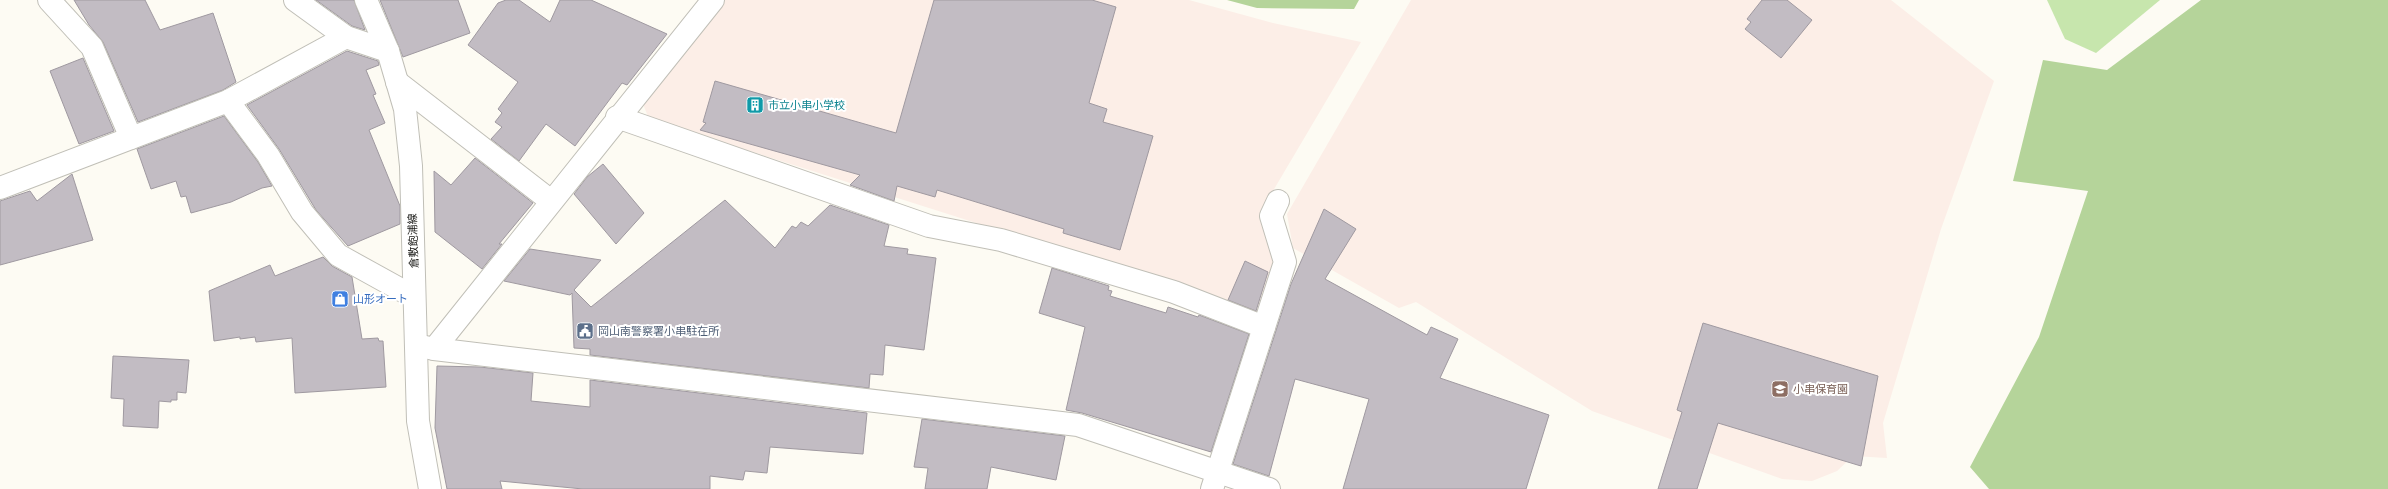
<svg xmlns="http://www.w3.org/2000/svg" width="2388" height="489" viewBox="0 0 2388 489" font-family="'PT Sans Narrow','Noto Sans JP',sans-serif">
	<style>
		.education { fill: #fceee7 }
		.green { fill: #c7e6ad }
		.forest { fill: #b5d49a }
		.building { fill: #c2bcc3; stroke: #9f99a0 }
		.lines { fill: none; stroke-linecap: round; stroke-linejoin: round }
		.minor-casing { stroke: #c0bfb7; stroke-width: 24 }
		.major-casing { stroke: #c0bfb7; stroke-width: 24 }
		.minor { stroke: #fff; stroke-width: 22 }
		.major { stroke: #fff; stroke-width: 22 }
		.labels { text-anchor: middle; stroke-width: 4; stroke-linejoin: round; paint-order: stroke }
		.culture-label { font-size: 11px; fill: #0d838f; stroke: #fff; text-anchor: start }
		.street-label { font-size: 11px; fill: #191916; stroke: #fff }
		.shop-label { font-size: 11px; fill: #366cbe; stroke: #fff; text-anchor: start }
		.service-label { font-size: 11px; fill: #4e5e75; stroke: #fff; text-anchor: start }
		.education-label { font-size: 11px; fill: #785e54; stroke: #fff; text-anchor: start }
	</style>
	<rect width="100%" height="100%" fill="#fdfbf3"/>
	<g class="education">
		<path d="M725,0H1189L1273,23L1361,42L1260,213L1276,261L1256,314L1121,269L649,119L643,104Z"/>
		<path d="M1411,0H1891L1994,81L1941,229L1883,423L1887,458L1853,456L1837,471L1812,481L1782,479L1592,411L1416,302L1399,308L1293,248L1287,214Z"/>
	</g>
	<path class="green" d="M2047,0H2160L2096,53L2065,39Z"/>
	<g class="forest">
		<path d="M1227,0H1359L1354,9L1257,8Z"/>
		<path d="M2201,0H2388V489H1989L1970,467L2039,337L2088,191L2013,181L2043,60L2107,70Z"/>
	</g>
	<g class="building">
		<path d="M74,0H145L160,30L213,13L236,82L223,90L138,122L103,42L89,25Z"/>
		<path d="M316,0H354L365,30L352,26Z"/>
		<path d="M380,0H458L470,33L403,57Z"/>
		<path d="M506,0H519L550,22L560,0H591L667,34L627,85L622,83L575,146L546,124L519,161L491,139L502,127L495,122L502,113L498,109L518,82L468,45L498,3Z"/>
		<path d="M934,0H1092L1116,7L1089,103L1107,109L1103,122L1153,136L1120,250L1063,233L1064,229L937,190L935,197L897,186L894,201L850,185L860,175L700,130L706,123L703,122L715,81L896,133Z"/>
		<path d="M1762,0H1787L1812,20L1781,58L1745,29L1751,22L1747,19Z"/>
		<path d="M347,51L378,61L379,65L366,70L376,94L373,95L385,123L369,130L400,206V224L348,246L316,210L279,149L247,105Z"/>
		<path d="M83,58L114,131L79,144L50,71Z"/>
		<path d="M224,116L258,162L272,186L262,188L231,202L191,213L186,196L181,197L176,181L151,189L137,149Z"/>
		<path d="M475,158L533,203L499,244H502L482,269L435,232L434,171L451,185Z"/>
		<path d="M603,164L644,213L616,244L574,194L587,177Z"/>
		<path d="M72,174L93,240L0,265V201L30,191L37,201Z"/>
		<path d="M725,200L775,248L792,226L796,228L801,222L808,226L830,205L889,225L884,246L908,249L907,254L936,258L924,350L885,345L883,375L870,374L869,388L590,355V349L574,348L572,293L570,295L504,281L530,249L601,260L574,290L591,307Z"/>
		<path d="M1324,209L1356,229L1325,279L1427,335L1431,327L1458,339L1440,378L1549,415L1526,489H1343L1369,399L1295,379L1269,476L1233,464L1291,284Z"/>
		<path d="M323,257L332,266L352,277L362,339L378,338L379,341H383L386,387L295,393L292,338L256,342L255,337L240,339V337L214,341L209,291L270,265L275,276Z"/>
		<path d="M1245,261L1268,272L1256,311L1228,300Z"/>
		<path d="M1052,268L1109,286L1108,290L1112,291L1110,296L1166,313L1168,307L1198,317L1199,315L1249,334L1211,452L1082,413L1066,410L1085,327L1039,313Z"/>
		<path d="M1703,323L1878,376L1861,466L1718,423L1697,489H1658L1682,412L1677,410Z"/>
		<path d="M113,356L189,360L186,393L177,392V400H171V402L159,401L158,428L123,426L124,399L111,398Z"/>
		<path d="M437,366L480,367L533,373L531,401L590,407V380L867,413L863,454L770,447L767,473L745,471L743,480L710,476V489H583L500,481L502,489H447L435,428Z"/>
		<path d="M922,419L1065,436L1056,480L991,467L987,489H925L928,468L914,467Z"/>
	</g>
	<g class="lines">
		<defs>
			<g id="minor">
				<path d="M49,0L92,47L131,138"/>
				<path d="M295,0L346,37L388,51"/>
				<path d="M397,82L551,201"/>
				<path d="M228,101L268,155L302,212L338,255L414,297"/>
				<path d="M617,117L929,226L1001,240L1174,292L1264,327"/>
				<path d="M0,188L228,101L346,37"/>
				<path d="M416,345L434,349L1078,425L1269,489"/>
				<path d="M434,349L713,0"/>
				<path d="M1212,489L1285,262L1271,216L1278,201"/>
			</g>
			<path id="major" d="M366,0L388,51L405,109L411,166L418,421L430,489"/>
		</defs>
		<use href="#minor" class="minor-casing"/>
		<use href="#major" class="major-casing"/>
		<use href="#minor" class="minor"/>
		<use href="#major" class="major"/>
	</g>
	<defs>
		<symbol id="building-square" viewBox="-11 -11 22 22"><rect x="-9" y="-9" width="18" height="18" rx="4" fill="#0f9aa8" stroke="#fff"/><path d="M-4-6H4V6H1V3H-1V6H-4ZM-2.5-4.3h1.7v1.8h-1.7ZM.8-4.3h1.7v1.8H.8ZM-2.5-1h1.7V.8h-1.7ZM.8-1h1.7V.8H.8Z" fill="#fff"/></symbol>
		<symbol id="shop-square" viewBox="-11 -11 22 22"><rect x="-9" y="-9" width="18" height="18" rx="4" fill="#3f7fe0" stroke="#fff"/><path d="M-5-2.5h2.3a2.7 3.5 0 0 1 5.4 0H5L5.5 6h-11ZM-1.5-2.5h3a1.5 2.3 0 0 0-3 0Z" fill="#fff"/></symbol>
		<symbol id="civic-square" viewBox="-11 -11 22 22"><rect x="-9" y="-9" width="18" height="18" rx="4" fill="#5c6f8a" stroke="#fff"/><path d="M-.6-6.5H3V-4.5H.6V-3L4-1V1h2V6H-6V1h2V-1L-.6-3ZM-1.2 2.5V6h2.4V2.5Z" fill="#fff"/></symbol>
		<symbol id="school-square" viewBox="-11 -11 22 22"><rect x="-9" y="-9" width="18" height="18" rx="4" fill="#8d6e63" stroke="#fff"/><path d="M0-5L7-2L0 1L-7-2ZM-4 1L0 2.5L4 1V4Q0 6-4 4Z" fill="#fff"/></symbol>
	</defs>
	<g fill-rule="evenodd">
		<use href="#building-square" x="745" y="95" width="20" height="20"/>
		<use href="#shop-square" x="330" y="289" width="20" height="20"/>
		<use href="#civic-square" x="575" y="321" width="20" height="20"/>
		<use href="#school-square" x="1770" y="379" width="20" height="20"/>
	</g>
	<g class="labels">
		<g class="culture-label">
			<text x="768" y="109">市立小串小学校</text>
		</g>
		<g class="street-label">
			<text transform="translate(413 241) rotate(-92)" y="4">倉敷飽浦線</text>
		</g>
		<g class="shop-label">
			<text x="353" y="303">山形オート</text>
		</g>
		<g class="service-label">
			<text x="598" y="335">岡山南警察署小串駐在所</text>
		</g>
		<g class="education-label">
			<text x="1793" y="393">小串保育園</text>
		</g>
	</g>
</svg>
